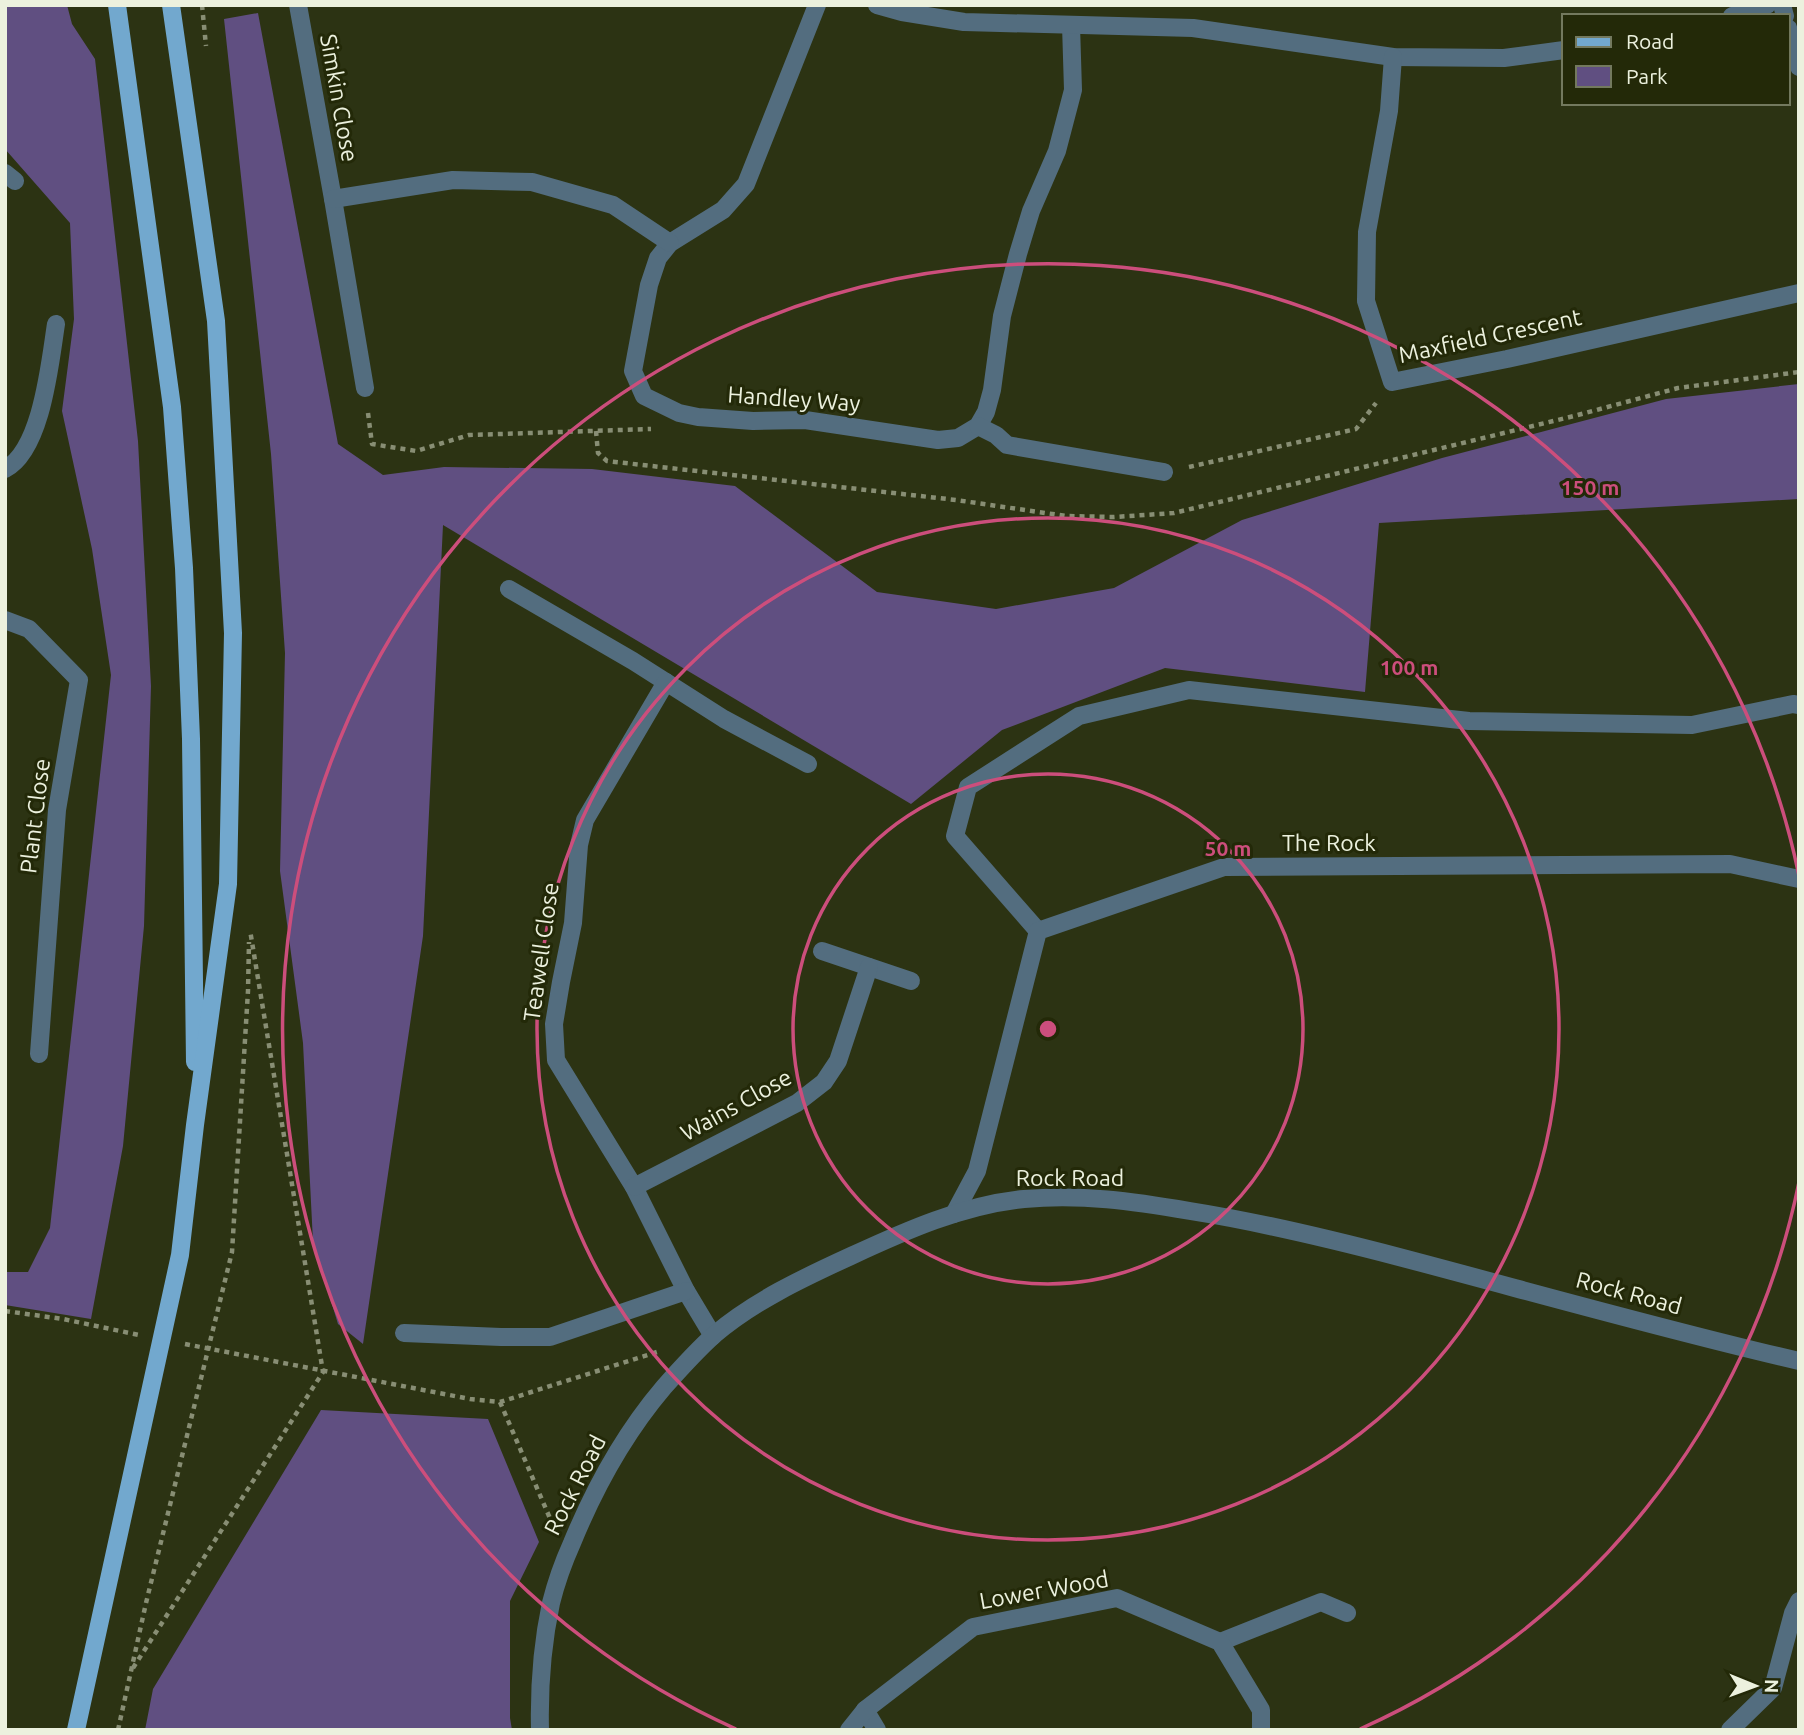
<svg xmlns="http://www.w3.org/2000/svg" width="1804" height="1735" viewBox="0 0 1804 1735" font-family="Ubuntu,sans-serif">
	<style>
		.green { fill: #604f81 }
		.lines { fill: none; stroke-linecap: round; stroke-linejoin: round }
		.path { stroke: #888e74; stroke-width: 4.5; stroke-dasharray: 5 5; stroke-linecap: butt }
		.minor { stroke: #536d7f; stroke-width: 18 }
		.major { stroke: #72a8ce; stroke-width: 18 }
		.ring { fill: none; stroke: #cc4e7c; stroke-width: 3.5 }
		.labels { text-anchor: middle; stroke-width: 6; stroke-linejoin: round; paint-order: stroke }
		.street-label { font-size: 23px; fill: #ecf1de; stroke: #232908 }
		.centre { fill: #cc4e7c; stroke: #232908; stroke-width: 3.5 }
		.ring-label { font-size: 21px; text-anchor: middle; font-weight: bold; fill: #cc4e7c; stroke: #232908; stroke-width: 6; stroke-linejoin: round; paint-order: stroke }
	</style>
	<rect width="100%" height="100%" fill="#2c3313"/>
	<g class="green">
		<path d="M5,5H67L72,24L95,59L138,441L151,686L144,926L123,1146L91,1319L5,1305V1272H28L50,1228L111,675L92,549L62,411L74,319L70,223L5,149Z"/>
		<path d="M258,13L338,444L383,475L444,467L592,469L735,486L877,592L996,609L1114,588L1242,520L1442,458L1666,399L1799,384V499L1379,523L1365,692L1165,668L1002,730L911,804L443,525L423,936L363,1344L338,1324L313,1242L303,1043L280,871L285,653L271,454L224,19Z"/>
		<path d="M321,1410L488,1419L539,1542L510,1601V1718L512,1730H145L153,1689Z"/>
	</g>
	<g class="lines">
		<g class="path">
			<path d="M202,5L206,46"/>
			<path d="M368,413L372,444L416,451L469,435L651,429"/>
			<path d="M596,431L598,453L607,461L956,500L1066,516L1114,517L1174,513L1574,416L1678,388L1799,372"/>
			<path d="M1189,467L1356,429L1376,403"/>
			<path d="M5,1311L63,1319L139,1335"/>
			<path d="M185,1344L470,1399L500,1402L660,1351"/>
			<path d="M500,1402L552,1523"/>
			<path d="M133,1668L323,1372L250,930"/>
			<path d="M118,1730L146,1603L232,1252L248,991L249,942"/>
		</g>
		<g class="minor">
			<path d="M298,5L333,199L365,388"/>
			<path d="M817,5L746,184L723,210L670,243L658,258L649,285L633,371L644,396L679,413L698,417L753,421L805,420L938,440L958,438L978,426L986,412L992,390L1002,316L1018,254L1031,211L1057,151L1073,90L1071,25"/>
			<path d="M877,5L902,12L964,22L1193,28L1393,57L1504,58L1564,50"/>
			<path d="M1782,5L1785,16"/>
			<path d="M1732,16L1767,5"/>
			<path d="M1788,28L1799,67"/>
			<path d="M1393,57L1389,111L1367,232L1366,301L1392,382L1507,359L1799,293"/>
			<path d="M5,173L15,181"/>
			<path d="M333,199L453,180L532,182L613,205L670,243"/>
			<path d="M978,426L996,435L1007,445L1164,472"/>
			<path d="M5,469C42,450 50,362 56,324"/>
			<path d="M509,589L633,661L724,719L808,764"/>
			<path d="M5,620L29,629L79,680L57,810L39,1054"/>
			<path d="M666,682L585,820L579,845L573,923L561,982L554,1024L556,1060L634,1187L686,1291L713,1336"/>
			<path d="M1038,931L955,836L968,787L1079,716L1189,690L1469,721L1692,725L1793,704L1799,705"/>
			<path d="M822,951L911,981"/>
			<path d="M634,1187L797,1103L824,1082L838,1061L869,967"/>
			<path d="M954,1214L977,1171L1038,931L1224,867L1730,864L1799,879"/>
			<path d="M404,1333L501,1337H550L686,1291"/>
			<path d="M1220,1642L1321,1602L1347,1613"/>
			<path d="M865,1710L877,1730"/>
			<path d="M540,1730C539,1687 542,1645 551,1603C556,1583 563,1563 572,1543C595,1487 624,1434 664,1387C680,1369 696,1351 714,1335C754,1301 803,1278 851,1256C905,1231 963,1205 1024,1199C1082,1194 1132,1201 1190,1211C1260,1222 1330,1239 1399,1257C1532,1292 1665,1330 1799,1361"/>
			<path d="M849,1730L865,1710L973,1627L1117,1598L1220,1642L1261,1710V1730"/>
			<path d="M1730,1730L1773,1688L1793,1613L1799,1601"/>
		</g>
		<g class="major">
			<path d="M117,5L172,407L184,568L191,739L195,1062"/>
			<path d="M76,1730L180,1255L195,1125L228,884L233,633L216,321L171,5"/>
		</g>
	</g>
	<g class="ring">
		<circle cx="1048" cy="1029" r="255"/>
		<circle cx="1048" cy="1029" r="511"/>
		<path d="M1799 1182A766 766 0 0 1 1360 1729M736 1729A766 766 0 1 1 1799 876"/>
	</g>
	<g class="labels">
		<g class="street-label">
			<text transform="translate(339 98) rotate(80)" y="8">Simkin Close</text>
			<text transform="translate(1490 336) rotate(-12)" y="8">Maxfield Crescent</text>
			<text transform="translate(794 399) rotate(4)" y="8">Handley Way</text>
			<text transform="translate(35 816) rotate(-83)" y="8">Plant Close</text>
			<text x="1329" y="851">The Rock</text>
			<text transform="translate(541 952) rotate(-82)" y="8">Teawell Close</text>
			<text transform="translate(736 1105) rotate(-29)" y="8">Wains Close</text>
			<text x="1070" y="1186">Rock Road</text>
			<text transform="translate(1629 1293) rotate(15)" y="8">Rock Road</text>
			<text transform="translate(575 1485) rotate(-63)" y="8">Rock Road</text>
			<text transform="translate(1044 1590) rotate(-10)" y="8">Lower Wood</text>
		</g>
	</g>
	<circle cx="1048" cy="1029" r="10" class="centre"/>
	<g class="ring-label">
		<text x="1590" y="495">150 m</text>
		<text x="1409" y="675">100 m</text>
		<text x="1228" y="856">50 m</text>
	</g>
	<rect width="1804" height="1735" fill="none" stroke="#ecf1de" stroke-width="14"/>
	<rect x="1562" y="14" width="228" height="91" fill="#232908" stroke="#73795e" stroke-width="2"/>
	<rect x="1576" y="37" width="35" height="10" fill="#72a8ce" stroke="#73795e" stroke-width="2"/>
	<text x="1626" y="49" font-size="21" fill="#ecf1de">Road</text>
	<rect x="1576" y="66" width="35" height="21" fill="#604f81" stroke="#73795e" stroke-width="2"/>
	<text x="1626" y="84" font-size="21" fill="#ecf1de">Park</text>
	<g transform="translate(1755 1686) rotate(91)" stroke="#232908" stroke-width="5" paint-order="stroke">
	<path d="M0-5L12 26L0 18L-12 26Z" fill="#ecf1de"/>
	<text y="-10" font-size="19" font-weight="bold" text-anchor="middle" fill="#ecf1de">N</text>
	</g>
</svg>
